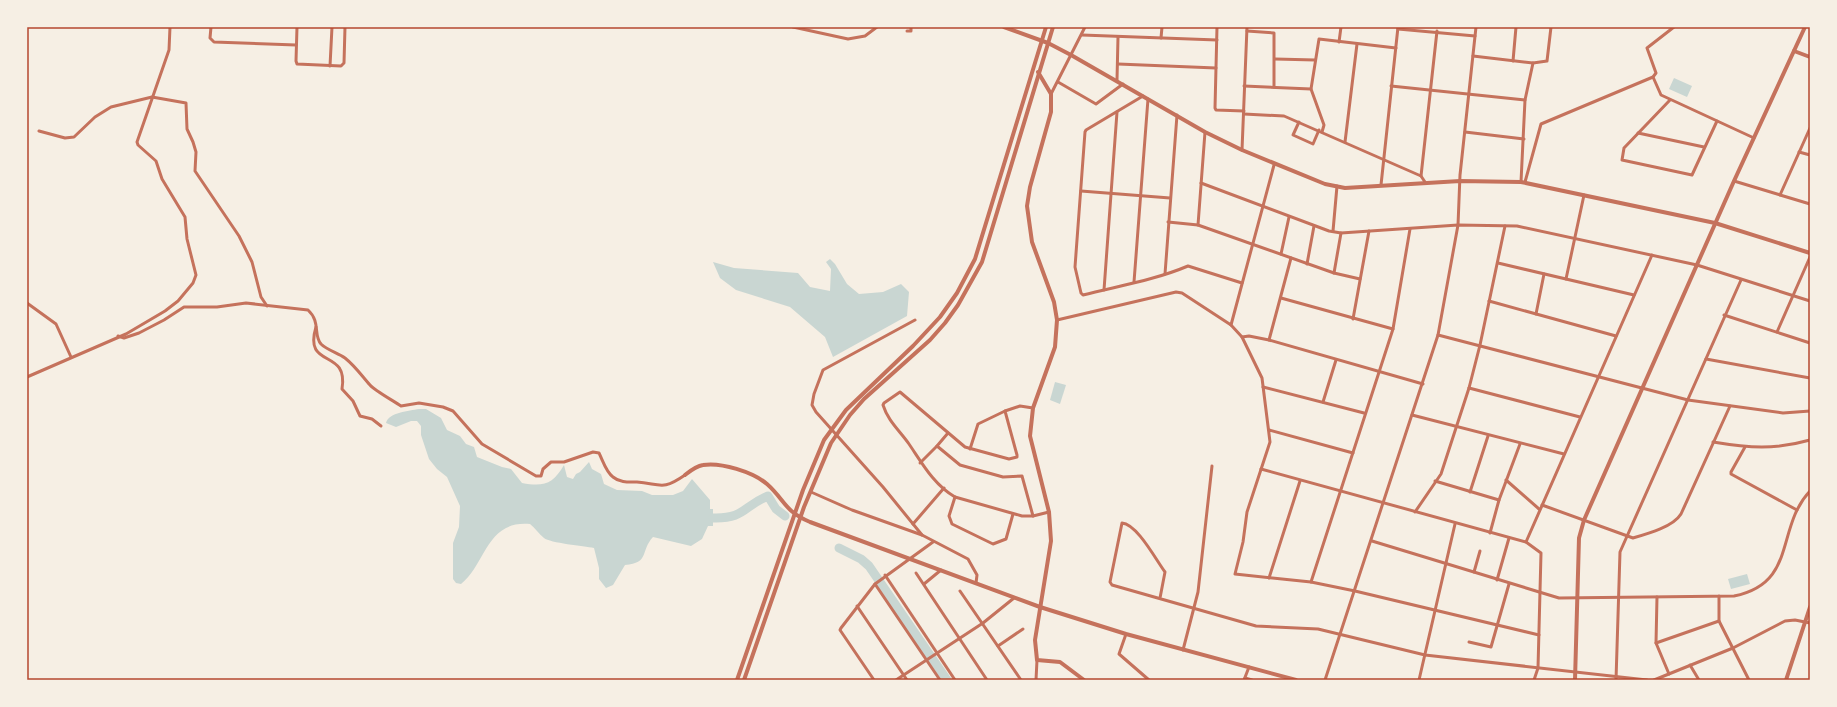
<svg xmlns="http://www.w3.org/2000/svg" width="1837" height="707" viewBox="0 0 1837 707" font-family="'Space Grotesk',sans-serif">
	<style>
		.water { fill: #c9d6d2 }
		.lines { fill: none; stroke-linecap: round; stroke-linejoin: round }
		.river { stroke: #c9d6d2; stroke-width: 9 }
		.minor { stroke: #c5725c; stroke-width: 3 }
		.tertiary { stroke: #c5725c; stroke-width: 4 }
		.neatline { fill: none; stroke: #b5482f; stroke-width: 1.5 }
	</style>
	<rect width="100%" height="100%" fill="#f6efe4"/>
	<g class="water">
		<path d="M1674,78L1692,86L1687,97L1669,89Z"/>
		<path d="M830,259L835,264L847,284L859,294L883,292L901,284L909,292L907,316L833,357L825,337L790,307L736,290L720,278L713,262L734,268L798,273L810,287L830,291L831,269L826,262Z"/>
		<path d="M1055,382L1066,385L1060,404L1050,400Z"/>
		<path d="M419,409H426L441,418L447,430L460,436L466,444L474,447L477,457L502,467L511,469L522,483C544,487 553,484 564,465L567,477L573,479L576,474L580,472L589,462L592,469L601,474L604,484L617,490L642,491L652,495H673L683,491L692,479L710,500V509H713V526H708L702,539L691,546L653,537C640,551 650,563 625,565L613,585L606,588L599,579V568L594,548C584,546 550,543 544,538C539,534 535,528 530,524C486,520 486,564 461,584L456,583L453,579V543L459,527L460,506L447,477L437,469L429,459L421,435V426L417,421H411L396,427L386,423C389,412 409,411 419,409Z"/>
		<path d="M1747,574L1750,584L1731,589L1728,579Z"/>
	</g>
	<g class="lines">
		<g class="river">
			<path d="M713,518C745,519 743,506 768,496L776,509L785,516"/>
			<path d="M839,548L861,559L869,566L947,680"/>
		</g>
		<g class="minor">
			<path d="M211,27L210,38L214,42L296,45"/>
			<path d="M297,27L296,61L297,64L341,66L344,63L345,27"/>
			<path d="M793,27L848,39L865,36L877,27"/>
			<path d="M1217,27L1215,108L1216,110L1244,111"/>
			<path d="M1398,29L1475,36"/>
			<path d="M907,31H911V27"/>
			<path d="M1247,31L1274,33V87"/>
			<path d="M1082,35L1217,40"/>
			<path d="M1161,38L1162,27"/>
			<path d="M1339,42L1341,27"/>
			<path d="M1473,56L1533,63L1547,61L1551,27"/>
			<path d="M1275,59L1315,60"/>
			<path d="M1513,61L1516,27"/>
			<path d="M1118,64L1216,68"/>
			<path d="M330,66L332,27"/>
			<path d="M1653,77L1661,95L1754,138"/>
			<path d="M1117,80L1118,37"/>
			<path d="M1058,82L1096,104L1123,84"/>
			<path d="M1244,86L1311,89"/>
			<path d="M1391,86L1525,100"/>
			<path d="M1051,94L1085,27"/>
			<path d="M1143,96L1086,130L1085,132L1075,267L1081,293L1083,295C1118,286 1155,280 1188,266L1242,283"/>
			<path d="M1670,100L1624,148L1622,160L1692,175L1717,121"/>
			<path d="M1244,114L1284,116L1421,176L1425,182"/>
			<path d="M1299,122L1293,135L1313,144L1319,130"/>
			<path d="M39,131L65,138L74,137L95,117L111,107L152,97L186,103L187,129L193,142L196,152L195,171L239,236L252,262L261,297L267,306"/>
			<path d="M1322,132L1324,125L1311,89L1319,39L1396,48"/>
			<path d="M1465,132L1524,139"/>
			<path d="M1638,133L1704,147"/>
			<path d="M1345,142L1357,44"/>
			<path d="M1242,150L1247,27"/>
			<path d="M1799,152L1810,155"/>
			<path d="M1421,176L1437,31"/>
			<path d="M1734,181L1810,204"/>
			<path d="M1521,182L1525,100L1533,63"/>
			<path d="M1525,182L1541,124L1653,77L1656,73L1647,48L1674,27"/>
			<path d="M1201,183L1329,231L1341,233L1458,225L1517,226L1697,265L1810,301"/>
			<path d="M1381,185L1398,27"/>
			<path d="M1081,191L1170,198"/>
			<path d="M1780,195L1810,128"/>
			<path d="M1168,222L1198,225L1334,273L1360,279"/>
			<path d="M1198,225L1205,132"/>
			<path d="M1333,231L1337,186"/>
			<path d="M1281,254L1289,217"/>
			<path d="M1498,263L1634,295"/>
			<path d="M1307,264L1314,226"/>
			<path d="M1334,273L1341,233"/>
			<path d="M1165,274L1177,115"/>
			<path d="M1566,279L1584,195"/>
			<path d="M1134,282L1148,99"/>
			<path d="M1104,290L1117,112"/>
			<path d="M1281,298L1393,329"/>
			<path d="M1489,301L1616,336"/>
			<path d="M27,303L56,324L71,357"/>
			<path d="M1536,314L1544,274"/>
			<path d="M1724,315L1810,343"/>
			<path d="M1353,319L1369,231"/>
			<path d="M915,320L823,370L814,394L812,405L816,412L883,487L922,535"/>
			<path d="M1057,320L1176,292L1182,293L1231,325L1242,337L1262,378L1270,442L1247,512L1243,542L1235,574L1311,582L1355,591L1539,635"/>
			<path d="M1231,325L1274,165"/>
			<path d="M316,327C303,370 349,347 342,389L353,401L360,416L372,419L381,426"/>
			<path d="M1777,332L1810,257"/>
			<path d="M1438,335L1688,400L1783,413L1810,411"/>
			<path d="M118,336L124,338L139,333L164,320L184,307H217L246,303L308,310C321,322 313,335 321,344C327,350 338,353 345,358C355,366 362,376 370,385C375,391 394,401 401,406L419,403L443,407L453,411L482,444L536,476H541L543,469L551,462H564L593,452L599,453C603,461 606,472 613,477C620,483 629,482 637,482C661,484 662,491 685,475"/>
			<path d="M1242,337L1249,336L1269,340L1423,384"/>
			<path d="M1269,340L1291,258"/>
			<path d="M1706,359L1810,378"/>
			<path d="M27,377L126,334L165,311L178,301L193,283L196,275L187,239L185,217L162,179L156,161L138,145L137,142L169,50L170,27"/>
			<path d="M1263,387L1364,413"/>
			<path d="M1469,388L1580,417"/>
			<path d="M1323,402L1336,360"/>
			<path d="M1033,408L1020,406L1005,411L1017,455V457L1009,459L965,447L900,392L884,403L883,405C888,421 899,430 909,444C922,463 934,485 955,497L1022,516H1033L1049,512"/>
			<path d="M1412,415L1564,454"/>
			<path d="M1269,430L1353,453"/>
			<path d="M948,433L937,446L960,465L1003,477L1022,476L1033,516"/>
			<path d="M1713,442C1749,448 1775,450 1810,440"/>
			<path d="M1745,447L1731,472V474L1797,510"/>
			<path d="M970,449L978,424L1005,411"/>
			<path d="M920,463L937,446"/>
			<path d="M1261,469L1526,542L1541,553L1538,668L1534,680"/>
			<path d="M1506,480L1539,509"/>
			<path d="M1435,481L1499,500"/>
			<path d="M811,492L852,510L922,535L968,559L977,575L976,583"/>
			<path d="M1470,492L1488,436"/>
			<path d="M955,497L949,516L952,524L993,544L1006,539L1013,514"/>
			<path d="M1542,505L1633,538C1647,534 1673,527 1681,514L1730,406"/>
			<path d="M1415,512L1441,474L1469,388L1480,345L1505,226"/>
			<path d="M913,524L944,488"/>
			<path d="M1490,533L1499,500L1520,444"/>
			<path d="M1372,541L1559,598L1734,596C1798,583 1775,528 1810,491"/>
			<path d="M1526,542L1652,255"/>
			<path d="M1474,572L1480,551"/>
			<path d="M916,573L987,680"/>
			<path d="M885,575L955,680"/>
			<path d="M1269,578L1300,481"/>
			<path d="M1497,580L1509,538"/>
			<path d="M1311,582L1393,329L1410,229"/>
			<path d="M875,584L940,680"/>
			<path d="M924,584L941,570"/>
			<path d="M960,591L1021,680"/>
			<path d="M1719,596V621L1749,680"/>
			<path d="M1657,597L1656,643L1669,674"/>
			<path d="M1160,598L1165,572C1156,560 1137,524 1122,523L1110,582L1112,585L1256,626L1318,629L1425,655L1647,680"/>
			<path d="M857,606L907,680"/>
			<path d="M1126,634L1119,654L1149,680"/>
			<path d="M1469,642L1491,647L1509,584"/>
			<path d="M1656,643L1719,621"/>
			<path d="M998,646L1023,629"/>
			<path d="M1183,650L1198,592L1212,466"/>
			<path d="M1690,665L1699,680"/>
			<path d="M1245,678L1252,680"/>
			<path d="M874,680L840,630L841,628L875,584L933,542"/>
			<path d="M896,680L983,623L1014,598"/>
			<path d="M1036,680L1037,660"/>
			<path d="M1244,680L1249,667"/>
			<path d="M1325,680L1438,335L1458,225L1460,175L1476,27"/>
			<path d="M1419,680L1455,524"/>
			<path d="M1616,680L1620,552L1741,280"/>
			<path d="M1654,680L1733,648L1785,621L1795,620L1810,623"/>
		</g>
		<g class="tertiary">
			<path d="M1004,27L1048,43L1071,55L1205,132L1242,150L1325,184L1345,188L1460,181L1521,182L1715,223L1810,253"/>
			<path d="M1794,51L1810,57"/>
			<path d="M1038,72L1051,94V112L1030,187L1027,206L1032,242L1054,302L1057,320L1055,347L1033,408L1030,436L1049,512L1051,541L1035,640L1037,660L1060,662L1084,680"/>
			<path d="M685,475C690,471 696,466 703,465C721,462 753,472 767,484C785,500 784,511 810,522L1040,607L1126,634L1296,680"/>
			<path d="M737,680L803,490L824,440L846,410L913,346L940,317L957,293L975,259L1046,27"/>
			<path d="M744,680L804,507L831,443L850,415L864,399L930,340L945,323L958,305L982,262L1053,27"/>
			<path d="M1575,680L1579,538L1584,520L1734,181L1805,27"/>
			<path d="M1786,680L1810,607"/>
		</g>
	</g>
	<rect width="1837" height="707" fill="none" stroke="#f6efe4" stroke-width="56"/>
	<rect x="28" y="28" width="1781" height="651" class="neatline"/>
</svg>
